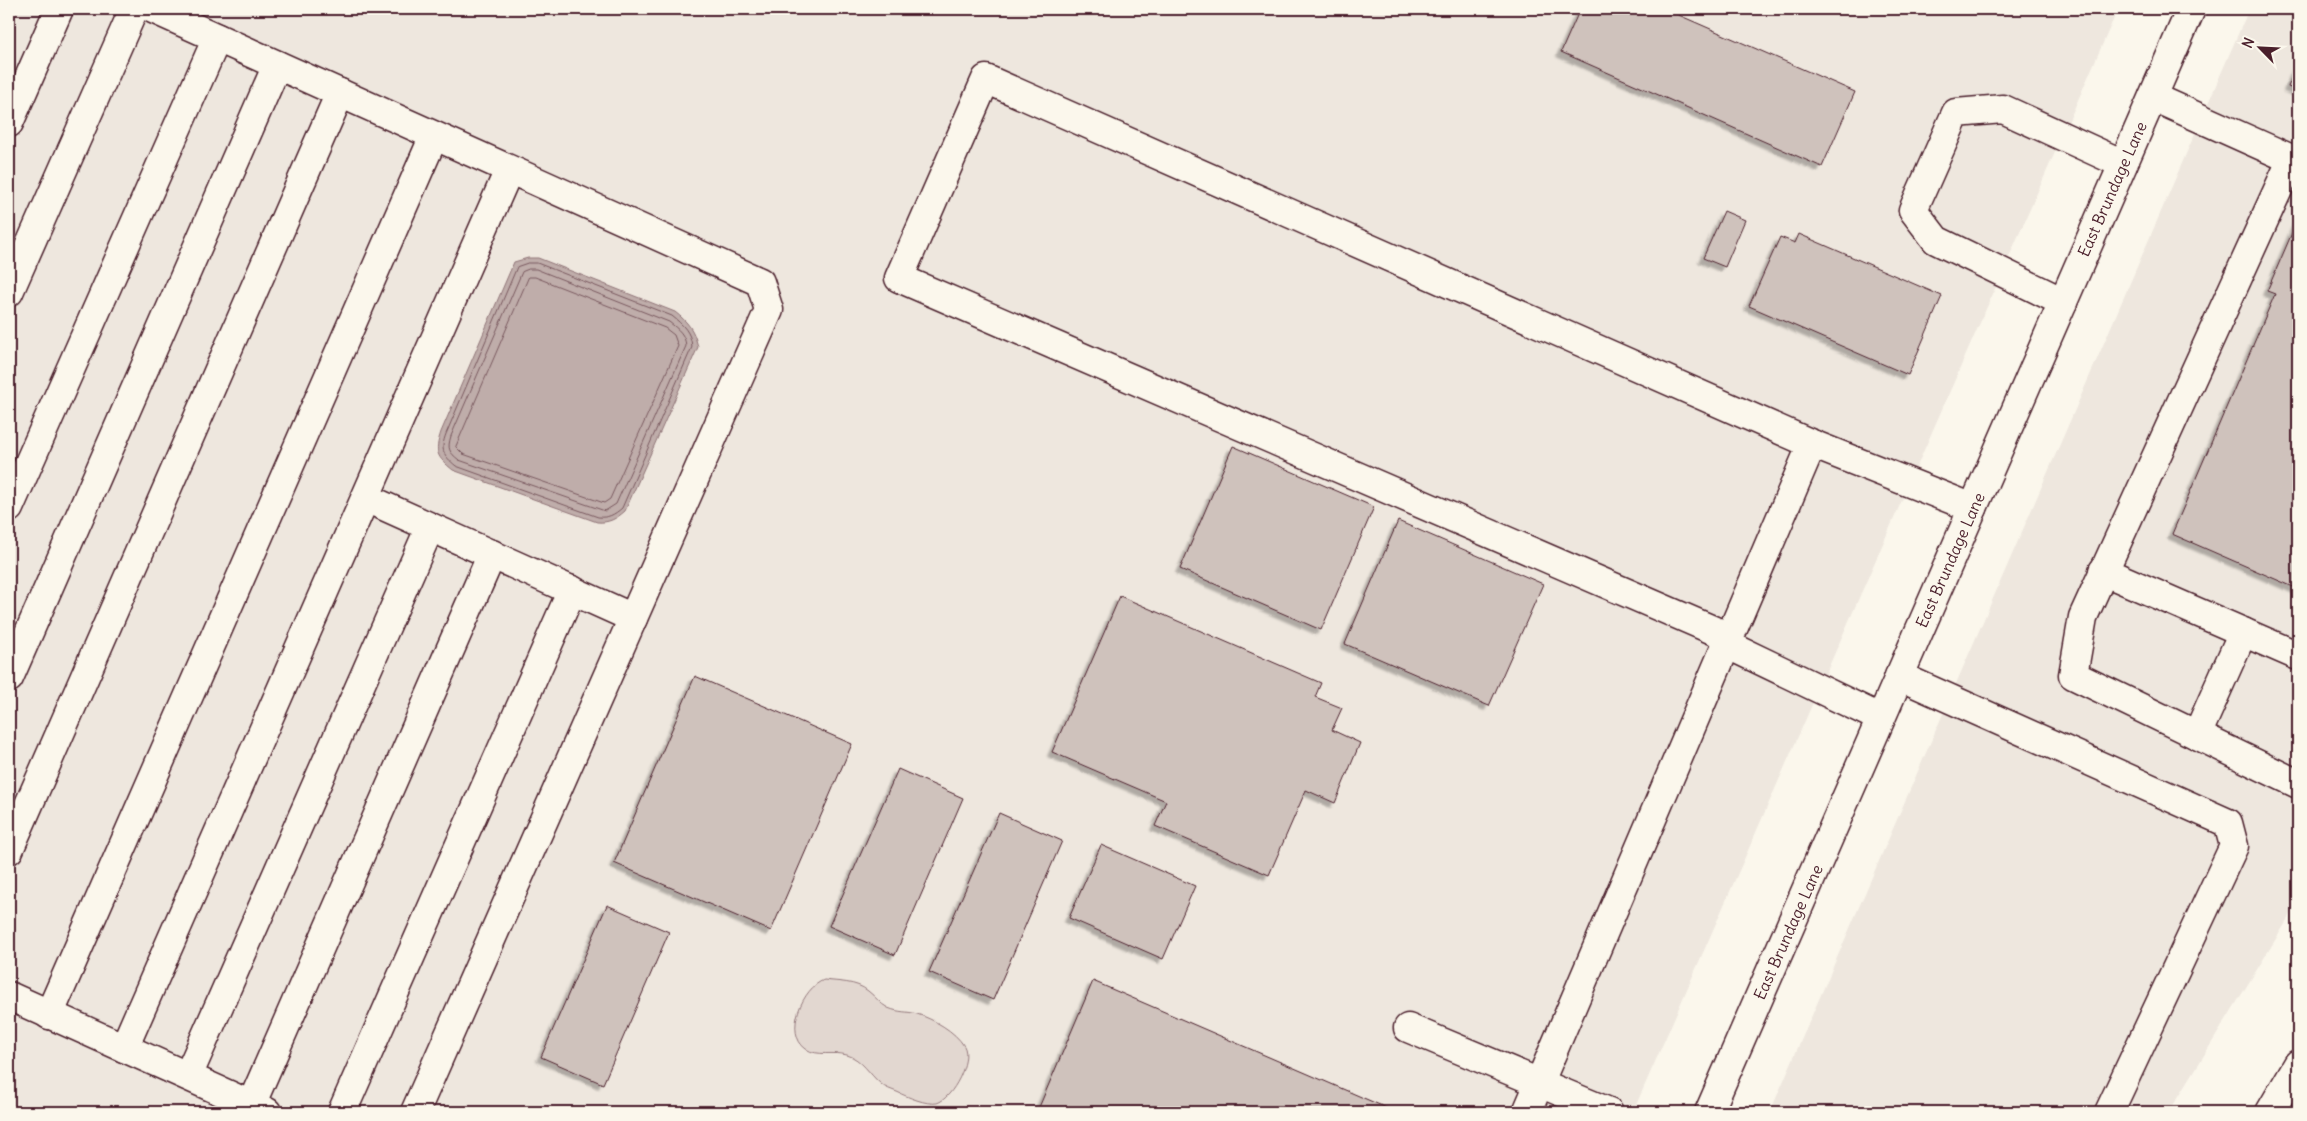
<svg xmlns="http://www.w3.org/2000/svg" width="2307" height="1121" viewBox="0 0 2307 1121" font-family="Delius,sans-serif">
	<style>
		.built { fill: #eee7de }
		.green { fill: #e2d7d0; stroke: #967b7e }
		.water { fill: #bfadaa; stroke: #907477 }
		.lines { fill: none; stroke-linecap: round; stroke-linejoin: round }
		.shore { stroke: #79585e; stroke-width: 1 }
		.building { fill: #cfc2bc; stroke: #4a1f2b; filter: url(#shadow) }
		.minor-casing { stroke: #4a1f2b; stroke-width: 31 }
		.major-casing { stroke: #4a1f2b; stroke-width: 31 }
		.highway-casing { stroke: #4a1f2b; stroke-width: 31 }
		.minor { stroke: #fbf7ec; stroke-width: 28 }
		.major { stroke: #fbf7ec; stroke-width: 28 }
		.highway { stroke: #fbf7ec; stroke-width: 28 }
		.labels { text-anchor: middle; stroke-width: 4; stroke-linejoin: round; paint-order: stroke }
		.street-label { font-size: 16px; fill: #4a1f2b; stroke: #fbf7ec }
	</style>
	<defs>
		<filter id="shadow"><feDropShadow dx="-4.5" dy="4.5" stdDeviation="1" flood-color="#0004"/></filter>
	</defs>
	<rect width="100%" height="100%" fill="#fbf7ec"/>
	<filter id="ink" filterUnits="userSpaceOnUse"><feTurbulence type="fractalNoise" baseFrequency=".02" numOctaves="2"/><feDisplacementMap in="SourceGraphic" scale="10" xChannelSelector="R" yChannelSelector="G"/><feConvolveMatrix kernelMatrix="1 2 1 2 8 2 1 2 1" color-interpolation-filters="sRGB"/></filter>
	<g filter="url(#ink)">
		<g class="built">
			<path d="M9,9H2118L1633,1112H9Z"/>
			<path d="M2249,9H2298V903L2169,1112H1770Z"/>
		</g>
		<path class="green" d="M824,980C838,982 856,981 868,991C875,996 880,1004 888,1008C900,1013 907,1011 917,1014C933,1019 955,1031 964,1046C972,1060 953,1098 937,1103C926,1105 908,1097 897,1092C892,1090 885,1088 881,1084C869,1074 862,1059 847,1055C833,1051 818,1057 806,1049C783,1033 803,987 824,980Z"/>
		<path class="water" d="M528,258H538L675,312C688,322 694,330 698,347L625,511C616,519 609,523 597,522L453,470C437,457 434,453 441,432L514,262Z"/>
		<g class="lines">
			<g class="shore">
				<path d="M528,263H537L672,316C683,325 691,332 692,347L622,508C614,515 608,518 598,517L456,466C443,455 440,450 446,434L517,267Z"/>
				<path d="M529,269H536L669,322C678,329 685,334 686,346L616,504L605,511L459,460C449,452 447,449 451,436L522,272Z"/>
				<path d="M529,277H535L665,328L674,335L678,346L610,499L604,503L463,454L456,447Z"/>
			</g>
		</g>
		<g class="building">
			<path d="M1580,9H1665L1855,92L1822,167L1561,52Z"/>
			<path d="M2298,63V91L2288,87Z"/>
			<path d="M1724,211L1745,220L1725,267L1703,258Z"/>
			<path d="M2298,219V589L2172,534L2275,294L2267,291Z"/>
			<path d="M1799,234L1942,296L1908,375L1749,306L1780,237L1795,243Z"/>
			<path d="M1233,446L1374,507L1321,630L1180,569Z"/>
			<path d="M1398,521L1543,584L1489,706L1345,644Z"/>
			<path d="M1120,596L1321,683L1315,697L1342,708L1332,730L1360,743L1335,803L1306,790L1269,875L1155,826L1166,801L1052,752Z"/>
			<path d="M695,676L852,744L771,931L614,863Z"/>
			<path d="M898,769L963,798L895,955L829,926Z"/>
			<path d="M999,813L1062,841L993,1000L929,972Z"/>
			<path d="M1101,845L1195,886L1163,959L1069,918Z"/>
			<path d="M607,905L669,932L603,1084L541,1057Z"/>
			<path d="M1093,981L1396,1112H1037Z"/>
		</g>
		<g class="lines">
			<defs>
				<g id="minor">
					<path d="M153,9L760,282L769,310L415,1112"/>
					<path d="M2153,97L2298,162"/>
					<path d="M9,123L59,9"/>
					<path d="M2292,159L2083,617L2073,675L2298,784"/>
					<path d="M9,292L134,9"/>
					<path d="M2063,302L1936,240L1913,210L1956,113L2003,109L2123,164"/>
					<path d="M366,498L633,618"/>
					<path d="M9,508L217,38"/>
					<path d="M2103,571L2298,656"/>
					<path d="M1729,637L899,278L986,79L1812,444L1973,508"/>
					<path d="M1726,644L1880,718"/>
					<path d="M1899,676L2228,823L2234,846L2109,1112"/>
					<path d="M9,678L277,65"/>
					<path d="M2197,735L2243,632"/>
					<path d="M9,850L340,93"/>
					<path d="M9,996L267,1112"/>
					<path d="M49,1015L434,136"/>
					<path d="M1408,1028L1609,1112"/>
					<path d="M124,1048L509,170"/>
					<path d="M188,1076L430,527"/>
					<path d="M251,1105L492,554"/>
					<path d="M342,1112L572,590"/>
					<path d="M1527,1112L1812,444"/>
				</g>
				<path id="major" d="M1709,1112L2191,9"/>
				<path id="highway" d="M2270,1112L2298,1064"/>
			</defs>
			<use href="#minor" class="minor-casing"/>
			<use href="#major" class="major-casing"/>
			<use href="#highway" class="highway-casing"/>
			<use href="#minor" class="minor"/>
			<use href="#major" class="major"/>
			<use href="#highway" class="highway"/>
		</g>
	</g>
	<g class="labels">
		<g class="street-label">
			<text transform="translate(2112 189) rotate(-66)" y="6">East Brundage Lane</text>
			<text transform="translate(1950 560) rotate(-66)" y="6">East Brundage Lane</text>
			<text transform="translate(1788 932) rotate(-66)" y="6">East Brundage Lane</text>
		</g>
	</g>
	<rect width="2307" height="1121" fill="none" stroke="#fbf7ec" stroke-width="30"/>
	<rect x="15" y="15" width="2277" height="1091" fill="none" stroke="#4a1f2b" stroke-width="2" filter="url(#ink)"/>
	<g transform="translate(2260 48) rotate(294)" stroke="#fbf7ec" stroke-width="4" paint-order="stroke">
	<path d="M0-4L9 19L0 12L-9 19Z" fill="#4a1f2b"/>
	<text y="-8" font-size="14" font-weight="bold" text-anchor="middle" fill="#4a1f2b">N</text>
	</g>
</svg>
